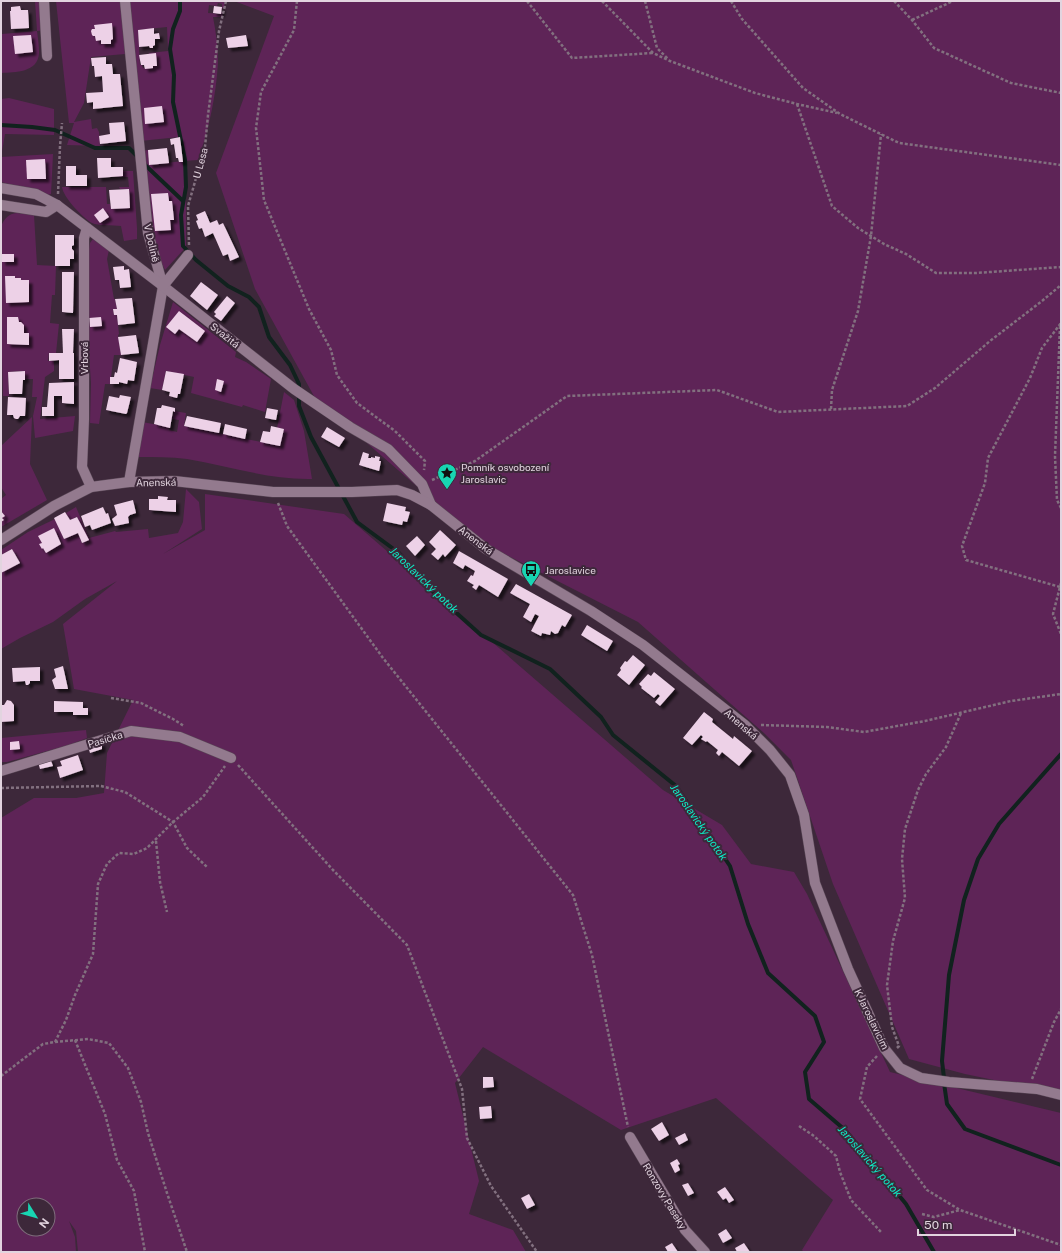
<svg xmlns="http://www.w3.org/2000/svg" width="1062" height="1253" font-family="'Public Sans',sans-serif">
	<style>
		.green { fill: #5e2457; fill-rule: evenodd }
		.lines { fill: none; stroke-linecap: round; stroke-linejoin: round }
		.stream { stroke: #11221e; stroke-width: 4 }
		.building { fill: #edd1e7; filter: url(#shadow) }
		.minor-casing { stroke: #594756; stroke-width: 11 }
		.path { stroke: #82707f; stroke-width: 2.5; stroke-dasharray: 3 2; stroke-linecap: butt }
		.minor { stroke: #937a8e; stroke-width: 10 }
		.labels { text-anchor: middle; stroke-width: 4; stroke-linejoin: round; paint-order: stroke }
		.street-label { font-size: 10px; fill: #e2d4df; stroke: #3d283a }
		.poi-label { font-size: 10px; fill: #e2d4df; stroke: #3d283a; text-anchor: start }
		.water-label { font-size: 11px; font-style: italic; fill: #0debc5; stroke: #3d283a }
	</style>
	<defs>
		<filter id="shadow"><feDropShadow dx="3.5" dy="3.5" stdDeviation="1" flood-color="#0009"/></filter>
	</defs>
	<rect width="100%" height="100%" fill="#3d283a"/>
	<g class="green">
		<path d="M35,1H42L45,30L37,31C38,38 39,46 39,53C38,73 15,72 1,73V27L2,34L37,31Z"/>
		<polygon points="56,1 121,1 125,54 91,57 84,103 74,122 91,119 92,129 97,128 99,132 100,146 67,145 74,123 69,123"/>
		<path d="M128,1H225L224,8H222V4L218,3L217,6L209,5L208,13L221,14V12H223V17H213C216,32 218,48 218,63C216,96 209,129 198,160L183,161L186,179V247L165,270L152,243L141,151L148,150L149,165L183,161L179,137L140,141ZM167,27L168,51L149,53L150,66L143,68L142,65H140L138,30Z"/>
		<polygon points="234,1 1061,1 1061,1094 965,1074 909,1059 833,884 791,760 765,734 723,697 638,622 481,542 315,398 255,289 216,173 274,16"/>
		<polygon points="9,98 54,109 54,135 5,134 1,157 53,154 51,194 48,195 21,187 1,182 1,99"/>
		<path d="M123,171H133L137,228V239L124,241L121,226C113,225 98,226 92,223C83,218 63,197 62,187H106L107,204H110L111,209L130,208L129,189H120L119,187H109H129L128,177H117Z"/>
		<path d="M17,213L34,215L37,265L56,266L55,295H52L50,323L59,324L56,353H49L48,361H54V371L45,377L40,419L75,416L73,431L35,438L33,416L37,397H32L33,379H22V371L8,372L9,396H3L1,318V226C5,218 8,214 17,213Z"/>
		<polygon points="93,239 109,250 107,259 114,299 115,299 117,309 113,309 114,315 117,315 119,334 118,335 121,355 114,355 110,384 105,384 99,424 90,423 91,383 89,354 89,249 90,243"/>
		<polygon points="173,302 236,352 235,357 246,362 271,379 265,412 243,405 242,407 191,393 194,377 166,371 162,390 150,388 160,345"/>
		<path d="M284,392L294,400L304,431L312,479C269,480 229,466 187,459C171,457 154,457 138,457L142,422L170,427L169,430L177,432L179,420L172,419L174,411L186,413L184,426L280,446L284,429L277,428Z"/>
		<polygon points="32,417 30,464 47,500 1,527 1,522 4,520 2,518 5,516 1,511 1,499 6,495 1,487 1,446"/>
		<path d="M186,489L199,502L202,529L163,554L205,530V494L344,514L663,790L722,825L751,864L794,872L807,894L890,1072L1061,1113V1252H804L802,1250L833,1200L716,1098L621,1130L483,1047L455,1083L479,1181L469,1214L513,1230L526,1252H78L76,1231L69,1221L75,1237L76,1252H1V818L34,798H76L104,793L107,753L133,700L74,689L63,624L117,581L85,599L53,622L20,638L1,649V573L20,563L12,549L1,555V550L28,532L55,519L64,539L78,533L82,543L88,540L77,517L70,520L66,513L76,507L89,538L115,531L116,532L148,529L149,538L178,533L183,522ZM24,1205H48V1229H24Z"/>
		<polygon points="86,730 87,738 69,745 7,762 1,762 1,738"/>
	</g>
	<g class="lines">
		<g class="stream">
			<polyline points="180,1 180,11 173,29 170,49 174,75 173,102 185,160 186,187 181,215 183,246 196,260 228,286 249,297 259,307 269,337 290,365 299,384 299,406 311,437 357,522 399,553 432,591 481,635 550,669 601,717 613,735 676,786 730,866 748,924 768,973 815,1016 824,1042 805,1072 809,1099 845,1130 906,1204 934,1252"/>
			<polyline points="1,125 32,127 55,130 95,148 129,148 139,158"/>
			<polyline points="143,163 183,201"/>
			<polyline points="944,1078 942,1061 949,975 964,900 978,859 999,824 1061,754"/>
			<polyline points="944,1083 947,1104 965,1129 1061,1165"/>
		</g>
	</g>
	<g class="building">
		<polygon points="20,6 21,10 28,10 29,28 11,29 10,11 11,11 11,7"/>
		<polygon points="214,6 222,7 221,14 213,13"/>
		<polygon points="112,23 113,39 111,40 111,44 101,44 101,40 96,41 95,36 93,36 92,35 91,31 92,29 95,29 94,25"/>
		<polygon points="154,28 154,34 159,33 160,39 155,39 155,45 153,46 153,48 150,48 149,46 139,47 138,30"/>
		<polygon points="31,35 33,52 15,54 13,36"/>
		<polygon points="246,35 248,46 228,48 226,38"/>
		<polygon points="156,53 157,66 153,66 153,68 145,69 144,65 141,65 139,55"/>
		<polygon points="106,57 106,64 112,64 113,74 120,74 123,106 93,109 93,102 87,103 86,93 103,92 102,76 95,77 94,66 92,66 91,58"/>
		<polygon points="162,106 164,122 145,124 144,108"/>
		<polygon points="124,122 126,141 100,144 99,136 110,134 109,123"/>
		<polygon points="180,137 183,162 179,162 178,158 176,158 174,144 171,145 170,139"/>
		<polygon points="167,148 169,163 149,165 148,150"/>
		<polygon points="97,158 111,158 111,167 123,167 123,176 98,178"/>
		<polygon points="45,159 46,179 27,179 26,160"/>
		<polygon points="66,166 76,166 76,175 87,175 87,186 66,186"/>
		<polygon points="129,189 130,208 111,209 109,190"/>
		<polygon points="168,193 169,201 172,201 174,220 170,220 171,230 155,231 151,194"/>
		<polygon points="103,208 109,217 100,223 94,215"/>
		<polygon points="205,211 210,223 217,220 219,225 223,223 239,257 230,261 228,254 223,256 213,233 205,237 202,228 199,229 196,221 198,220 196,215"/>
		<polygon points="55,235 74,235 74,245 72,246 72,249 74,251 74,259 70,259 70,266 55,266"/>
		<rect x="2" y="254" width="12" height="8"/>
		<polygon points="124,266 124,270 129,269 131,287 120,288 119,280 115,280 113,267"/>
		<polygon points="62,272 74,272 73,313 62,312"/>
		<polygon points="5,276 15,276 15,278 21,278 21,280 29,280 29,302 6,303"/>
		<polygon points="201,282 218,295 207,310 190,296"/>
		<polygon points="227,296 235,303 221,321 214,316 216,314 214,312"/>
		<polygon points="132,298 135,323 118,325 117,315 114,315 113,309 117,309 115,299"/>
		<polygon points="179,311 205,331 197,342 179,329 175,334 166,327"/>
		<polygon points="7,317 18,317 19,322 21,322 24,325 24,333 29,333 29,345 7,344"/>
		<polygon points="101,317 102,326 90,327 89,318"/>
		<polygon points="62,329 74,329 73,353 63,353"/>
		<polygon points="136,335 139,353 121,355 118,337"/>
		<polygon points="49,353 74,353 74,379 59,379 59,360 49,361"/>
		<polygon points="120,358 137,362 134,381 128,380 127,384 119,382 119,384 110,384 110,377 114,377 115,372 117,373"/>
		<polygon points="25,371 25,380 23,380 22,394 9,394 8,372"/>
		<polygon points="166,371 184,374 180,394 178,394 177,398 169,396 170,392 162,390"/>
		<polygon points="217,379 224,381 221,392 215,390"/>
		<polygon points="74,382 74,404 62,403 62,396 54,396 54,416 42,416 42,407 47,407 49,383"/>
		<polygon points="120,395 131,397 127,413 126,414 106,410 109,396 119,398"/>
		<polygon points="8,397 26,398 25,416 20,416 18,419 16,419 14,418 13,415 7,415"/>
		<polygon points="162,405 175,408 175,412 173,411 170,428 154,424 157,408 161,408"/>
		<polygon points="267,408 278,410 276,420 265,418"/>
		<polygon points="187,416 221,423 219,433 184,426"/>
		<polygon points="225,424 247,429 245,439 223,434"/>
		<polygon points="271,426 284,429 280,446 260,442 263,431 270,432"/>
		<polygon points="327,427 345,438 339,447 321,437"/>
		<polygon points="363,452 369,454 368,458 371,458 371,457 375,458 375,456 380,457 379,461 381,461 379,471 359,465"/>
		<polygon points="158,496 168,497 167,500 176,500 176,512 149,510 149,499 158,499"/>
		<polygon points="133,500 136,513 130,515 128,517 129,523 115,526 112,519 117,515 114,505"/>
		<polygon points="387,503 406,507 405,511 410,512 407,522 403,521 402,525 383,521"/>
		<polygon points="103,507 106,514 108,513 111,523 92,530 90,525 85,527 81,516"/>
		<polygon points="1,511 5,516 2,518 4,520 1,522"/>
		<polygon points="65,512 70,520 77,517 89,540 82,543 78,533 64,539 54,518"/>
		<polygon points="54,528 61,544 46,553 43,548 42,549 39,544 42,543 38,536"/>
		<polygon points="440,530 456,545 445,557 443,554 438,560 431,554 436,549 429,542"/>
		<polygon points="417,536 425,545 415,556 406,546"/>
		<polygon points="12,549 20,563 1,573 1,555"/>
		<polygon points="459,551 508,579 498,597 479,585 476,590 472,587 474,585 467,581 471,575 473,576 475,571 465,565 463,569 453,563"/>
		<polygon points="516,584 572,615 565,627 562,625 558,633 555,634 551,631 550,635 542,633 541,636 531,631 539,616 535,614 531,622 523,617 530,604 510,593"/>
		<polygon points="587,625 613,641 607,651 581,635"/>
		<polygon points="633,655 645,665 629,685 617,675 621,670 620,668 625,661 627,662"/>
		<polygon points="63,666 68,689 55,689 52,680 56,677 54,669"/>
		<polygon points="40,667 40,681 30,681 30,683 28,685 26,685 25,681 13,682 12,668"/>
		<polygon points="654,672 675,689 660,706 655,702 660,696 658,694 654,698 641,688 642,687 639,684 648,674 651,676"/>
		<polygon points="7,700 11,701 14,705 14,721 1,722 1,705 4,705"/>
		<polygon points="54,701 83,702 83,708 88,708 88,715 73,715 73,712 54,712"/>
		<polygon points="704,712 713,719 712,722 733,739 734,736 752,751 739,766 722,752 719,756 716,753 718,750 707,741 706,742 701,739 703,737 701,735 692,745 683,738"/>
		<polygon points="19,741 20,749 10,750 10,742"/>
		<polygon points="102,742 102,749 90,753 88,746"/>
		<polygon points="78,755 83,770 60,778 57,767 62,766 60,761"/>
		<polygon points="50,758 53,766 40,769 38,762"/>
		<polygon points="483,1077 493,1077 494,1087 483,1088"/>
		<polygon points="491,1106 492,1118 480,1119 479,1107"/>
		<polygon points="662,1122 669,1135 659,1141 651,1129"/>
		<polygon points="685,1133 688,1140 679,1145 675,1138"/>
		<polygon points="677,1159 680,1164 678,1165 680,1170 675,1173 670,1163"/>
		<polygon points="688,1183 694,1193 688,1196 682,1185"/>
		<polygon points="725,1187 734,1200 729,1203 726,1198 723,1200 717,1192"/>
		<polygon points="529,1194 535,1205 527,1209 521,1198"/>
		<polygon points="726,1229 732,1238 723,1243 718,1234"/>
		<polygon points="672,1243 678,1252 668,1252 665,1247"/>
		<polygon points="744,1243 750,1252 737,1252 735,1248"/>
	</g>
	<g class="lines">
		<g class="minor-casing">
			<g id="minor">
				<polyline points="44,1 47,56"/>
				<polyline points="125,1 148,233 163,286 129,482"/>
				<polyline points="1,188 36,194 57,205 163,286 294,389 350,427 388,449 422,484 431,505"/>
				<polyline points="1,205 46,212 57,205"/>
				<polyline points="87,228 84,238 84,419 82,467 91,487"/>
				<polyline points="163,286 188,255"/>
				<polyline points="1,540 54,506 91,487 129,482 174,481 273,492 352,492 397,490 412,495 431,505 486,549 591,611 643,645 745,725 770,750 790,775 804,815 815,883 848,969 884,1048 900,1068 921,1078 949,1082 1037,1089 1061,1095"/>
				<polyline points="1,771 131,731 180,737 231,758"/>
				<polyline points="630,1137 685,1230 705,1252"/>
			</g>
		</g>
		<g class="path">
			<polyline points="297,1 294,30 261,92 256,128 264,200 309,309 331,350 337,375 357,403 395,431 425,461 424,470"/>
			<polyline points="527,1 572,58 653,53"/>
			<polyline points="602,1 653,53 670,61 755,93 797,104 837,113"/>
			<polyline points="645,1 657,48 668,59"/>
			<polyline points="731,1 742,19 803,88 840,114 899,143 1061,165"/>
			<polyline points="894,1 912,20 934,48 1011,83 1061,93"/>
			<polyline points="912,20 953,1"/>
			<polyline points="797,104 832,206 858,228 884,244 906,254 936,273 976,273 1061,267"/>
			<polyline points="58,194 60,146 62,123"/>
			<polyline points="189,245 188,206 205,147 208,115 219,31 226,1"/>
			<polyline points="1060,326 1055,456 1057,500 1061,508"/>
			<polyline points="831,409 832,390 858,311 871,236 881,134"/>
			<polyline points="432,480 475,461 567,396 717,390 778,412 907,406 935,388 990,341 1042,301 1061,285"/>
			<polyline points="278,503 287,526 383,658 573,895 592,955 628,1127"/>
			<polyline points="1061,583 1053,614 1061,634"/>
			<polyline points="1060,587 966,560 962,546 985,483 988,458 1030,378 1042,348 1061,323"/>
			<polyline points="111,698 141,703 173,719 184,726"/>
			<polyline points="761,725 827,727 864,732 925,721 1011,701 1061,694"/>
			<polyline points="238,765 333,870 407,945 462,1089 467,1138 491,1186 537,1252"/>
			<polyline points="1,788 101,786 125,792 173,822 187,848 207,867"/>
			<polyline points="156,841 160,882 167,912"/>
			<polyline points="75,1040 105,1114 117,1160 134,1191 145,1252"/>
			<polyline points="55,1042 66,1020 75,995 93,954 98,884 107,864 119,853 134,854 147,848 173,822 203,797 225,766"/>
			<polyline points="897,1048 899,1046 892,1027 887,985 893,941 905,898 902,859 905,829 918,790 926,774 946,747 961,713"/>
			<polyline points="877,1056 867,1067 860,1099 927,1190 960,1210 1061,1245"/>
			<polyline points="1,1076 43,1044 55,1042 88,1039 109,1043 128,1068 141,1102 148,1133 167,1193 187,1252"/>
			<polyline points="1032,1079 1054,1022 1061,1009"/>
			<polyline points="799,1126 814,1136 836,1156 840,1172 851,1200 881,1232"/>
			<polyline points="922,1214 934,1217 960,1210"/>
		</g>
		<use href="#minor" class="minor"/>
	</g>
	<defs>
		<g id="sight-pin" transform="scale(1)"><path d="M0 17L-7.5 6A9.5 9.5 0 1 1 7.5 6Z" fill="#18d5b2" stroke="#3d283a"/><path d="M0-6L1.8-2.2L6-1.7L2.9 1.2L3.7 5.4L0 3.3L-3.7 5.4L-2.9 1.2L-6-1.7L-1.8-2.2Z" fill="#111"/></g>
		<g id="bus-pin" transform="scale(1)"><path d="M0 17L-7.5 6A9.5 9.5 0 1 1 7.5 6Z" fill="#18d5b2" stroke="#3d283a"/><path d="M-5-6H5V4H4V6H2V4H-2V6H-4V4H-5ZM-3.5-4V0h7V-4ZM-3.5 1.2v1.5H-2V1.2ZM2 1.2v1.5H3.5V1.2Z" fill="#111"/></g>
	</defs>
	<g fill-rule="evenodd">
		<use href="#sight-pin" x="447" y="473"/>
		<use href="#bus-pin" x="531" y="570"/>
	</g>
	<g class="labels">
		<g class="street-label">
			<text transform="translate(200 163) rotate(-75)" y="4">U Lesa</text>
			<text transform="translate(152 243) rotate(77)" y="4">V Dolině</text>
			<text transform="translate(225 335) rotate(38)" y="4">Svažitá</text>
			<text transform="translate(84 358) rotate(-90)" y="4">Vrbová</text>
			<text transform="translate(156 482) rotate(-1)" y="4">Anenská</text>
			<text transform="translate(476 540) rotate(37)" y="4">Anenská</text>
			<text transform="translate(741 724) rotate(41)" y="4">Anenská</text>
			<text transform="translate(105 739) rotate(-17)" y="4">Pasíčka</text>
			<text transform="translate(872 1019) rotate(64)" y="4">K Jaroslavicím</text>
			<text transform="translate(665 1196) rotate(59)" y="4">Ronzovy Paseky</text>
		</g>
		<g class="poi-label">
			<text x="461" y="471">Pomník osvobození<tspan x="461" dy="12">Jaroslavic</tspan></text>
			<text x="545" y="574">Jaroslavice</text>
		</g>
		<g class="water-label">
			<text transform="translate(424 580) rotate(44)" y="4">Jaroslavický potok</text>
			<text transform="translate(699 822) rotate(55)" y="4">Jaroslavický potok</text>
			<text transform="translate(870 1161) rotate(49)" y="4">Jaroslavický potok</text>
		</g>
	</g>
	<rect width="1062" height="1253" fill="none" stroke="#e2d4df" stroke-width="4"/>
	<g transform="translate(36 1217) rotate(127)"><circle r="19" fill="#3d283a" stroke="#7f6d7c"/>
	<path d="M0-3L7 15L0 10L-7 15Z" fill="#18d5b2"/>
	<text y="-6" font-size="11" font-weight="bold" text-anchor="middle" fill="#e2d4df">N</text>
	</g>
	<path d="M918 1229v6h97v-6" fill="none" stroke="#e2d4df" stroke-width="2"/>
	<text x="924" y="1229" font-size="12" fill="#e2d4df" stroke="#3d283a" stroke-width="3" paint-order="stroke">50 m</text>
</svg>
